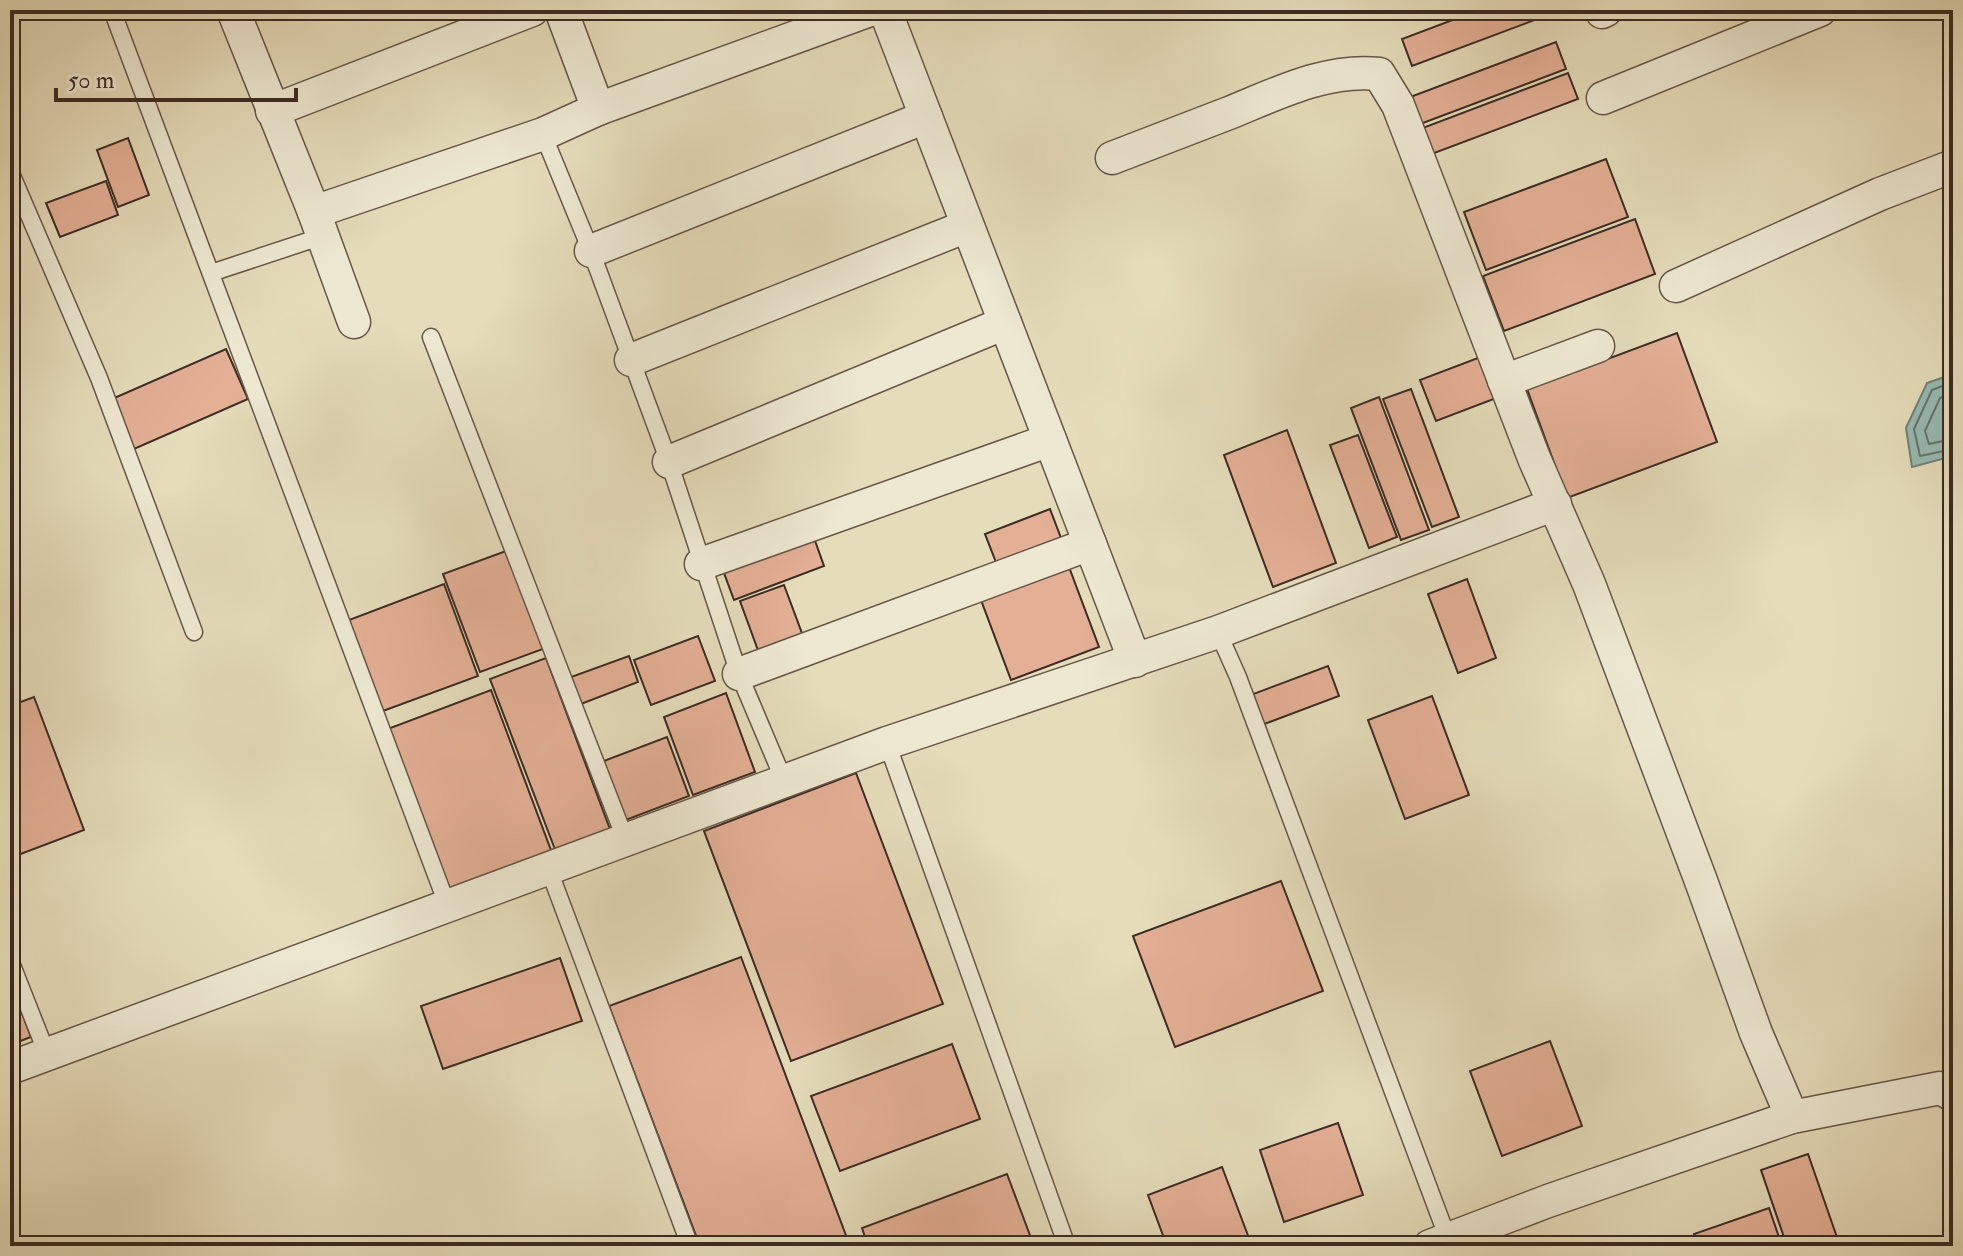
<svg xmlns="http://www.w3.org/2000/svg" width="1963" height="1256" font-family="'IM FELL Double Pica',serif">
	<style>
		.water { fill: #96bbb3; stroke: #728179; stroke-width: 2 }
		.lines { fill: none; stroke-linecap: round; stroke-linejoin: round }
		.shore { stroke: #68736b; stroke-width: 2 }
		.building { fill: #e3af95; stroke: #3b2b23; stroke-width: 2 }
		.lane-casing { stroke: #665749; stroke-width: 19 }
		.street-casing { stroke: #665749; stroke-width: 35 }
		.lane { stroke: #eee8d2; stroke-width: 16 }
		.street { stroke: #eee8d2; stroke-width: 32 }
	</style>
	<rect width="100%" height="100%" fill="#e5dcba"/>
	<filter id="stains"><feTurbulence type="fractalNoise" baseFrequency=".0025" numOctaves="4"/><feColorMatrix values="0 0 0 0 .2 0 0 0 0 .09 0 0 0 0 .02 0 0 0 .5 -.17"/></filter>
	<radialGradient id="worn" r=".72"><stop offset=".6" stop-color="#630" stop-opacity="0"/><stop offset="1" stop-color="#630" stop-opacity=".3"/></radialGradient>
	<polygon class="water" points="1953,374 1953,456 1912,467 1906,428 1927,383"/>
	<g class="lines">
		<g class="shore">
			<polyline points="1953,382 1932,390 1914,429 1920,456 1953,449"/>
			<polyline points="1953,393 1940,398 1925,431 1929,444 1953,439"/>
		</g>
	</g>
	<g class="building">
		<polygon points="1479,10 1546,10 1548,15 1412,66 1402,39"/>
		<polygon points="1556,42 1566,69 1415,126 1405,99"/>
		<polygon points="1568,73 1578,99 1429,155 1420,129"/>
		<polygon points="128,138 149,195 118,207 97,150"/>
		<polygon points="1606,159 1628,217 1486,270 1464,212"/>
		<polygon points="106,181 118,215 60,237 46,203"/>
		<polygon points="1635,219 1655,274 1504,331 1483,276"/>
		<polygon points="1677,333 1717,442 1567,498 1527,389"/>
		<polygon points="226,349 248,399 134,449 112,399"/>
		<polygon points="1483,356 1499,397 1436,421 1420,380"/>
		<polygon points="1411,389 1459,517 1432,527 1383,399"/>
		<polygon points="1379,397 1429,530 1401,540 1351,408"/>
		<polygon points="1287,430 1336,563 1273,587 1224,455"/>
		<polygon points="1358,435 1397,537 1369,548 1330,445"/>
		<polygon points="1050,509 1064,546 999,570 985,534"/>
		<polygon points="814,538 824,566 734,600 724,573"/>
		<polygon points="506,551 543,649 480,672 443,574"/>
		<polygon points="1066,559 1099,647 1011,680 978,592"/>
		<polygon points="1467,579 1496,658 1458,673 1428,594"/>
		<polygon points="444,584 478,676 383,711 349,620"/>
		<polygon points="784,585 803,636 759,653 740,601"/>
		<polygon points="698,636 715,681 651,705 634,660"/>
		<polygon points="629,656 638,682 581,704 571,677"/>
		<polygon points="546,658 611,832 556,852 490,679"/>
		<polygon points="1328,666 1339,696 1259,726 1248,696"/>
		<polygon points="491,690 552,853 446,893 385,730"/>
		<polygon points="726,693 755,772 693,795 664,717"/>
		<polygon points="1432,696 1469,795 1405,819 1368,720"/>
		<polygon points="34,697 84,830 10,858 10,706"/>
		<polygon points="667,737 689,796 623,821 601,762"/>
		<polygon points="856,773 943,1004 791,1061 704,831"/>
		<polygon points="1281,881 1323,991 1175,1047 1133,936"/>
		<polygon points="741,957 850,1246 700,1246 609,1006"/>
		<polygon points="560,958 582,1021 443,1069 421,1006"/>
		<polygon points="10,981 31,1037 10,1045"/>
		<polygon points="1550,1041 1582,1126 1502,1156 1470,1071"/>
		<polygon points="952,1044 980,1119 840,1171 811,1096"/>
		<polygon points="1338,1123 1363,1195 1284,1222 1260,1150"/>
		<polygon points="1808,1154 1840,1246 1787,1246 1761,1170"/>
		<polygon points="1222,1167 1252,1246 1167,1246 1148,1195"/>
		<polygon points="1007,1174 1034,1246 868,1246 862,1228"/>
		<polygon points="1769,1208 1782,1246 1699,1246 1694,1234"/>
	</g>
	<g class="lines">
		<g class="lane-casing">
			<g id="lane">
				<polyline points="112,10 448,907"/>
				<polyline points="543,134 591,251 669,462 739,674 785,783"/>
				<polyline points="10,171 99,378 194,632"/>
				<polyline points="211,273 323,236"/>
				<polyline points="431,337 626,841"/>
				<polyline points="1218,632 1238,677 1448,1239"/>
				<polyline points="887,743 1067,1246"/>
				<polyline points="549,870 690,1246"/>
				<polyline points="10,960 47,1054"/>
			</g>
		</g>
		<g class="street-casing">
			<g id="street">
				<polyline points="233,10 314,212 354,322"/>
				<polyline points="561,10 598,109"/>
				<polyline points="885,10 1135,661"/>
				<polyline points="1602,12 1606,10"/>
				<polyline points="1603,98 1820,10"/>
				<polyline points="272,111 532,10"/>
				<path d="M1112,158C1151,143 1190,128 1229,113C1276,94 1327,68 1379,74L1398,105L1534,458L1589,584L1701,881L1756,1033L1792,1117"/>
				<polyline points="314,212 543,134 598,109 870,10"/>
				<polyline points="591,251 926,117"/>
				<polyline points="1676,286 1880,194 1953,166"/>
				<polyline points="631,360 967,226"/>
				<polyline points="1504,381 1598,346"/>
				<polyline points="669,462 1005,323"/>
				<polyline points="701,564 1050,440"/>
				<polyline points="739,674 1090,544"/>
				<polyline points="10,1068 887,743 1218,632 1555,504"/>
				<polyline points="1430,1246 1548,1201 1792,1117 1940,1088 1953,1095"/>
			</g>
		</g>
		<use href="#lane" class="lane"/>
		<use href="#street" class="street"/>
	</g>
	<rect width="1963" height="1256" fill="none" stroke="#e5dcba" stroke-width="40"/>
	<rect x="12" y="12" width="1939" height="1232" fill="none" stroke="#3b2b23" stroke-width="4"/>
	<rect x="20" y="20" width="1923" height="1216" fill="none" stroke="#3b2b23" stroke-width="2"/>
	<path d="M56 88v12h240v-12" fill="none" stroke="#3b2b23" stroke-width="4"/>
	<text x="68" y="88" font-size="24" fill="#3b2b23" stroke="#eee8d2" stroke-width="6" paint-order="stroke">50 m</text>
	<rect width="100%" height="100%" filter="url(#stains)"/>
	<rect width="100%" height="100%" fill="url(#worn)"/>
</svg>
